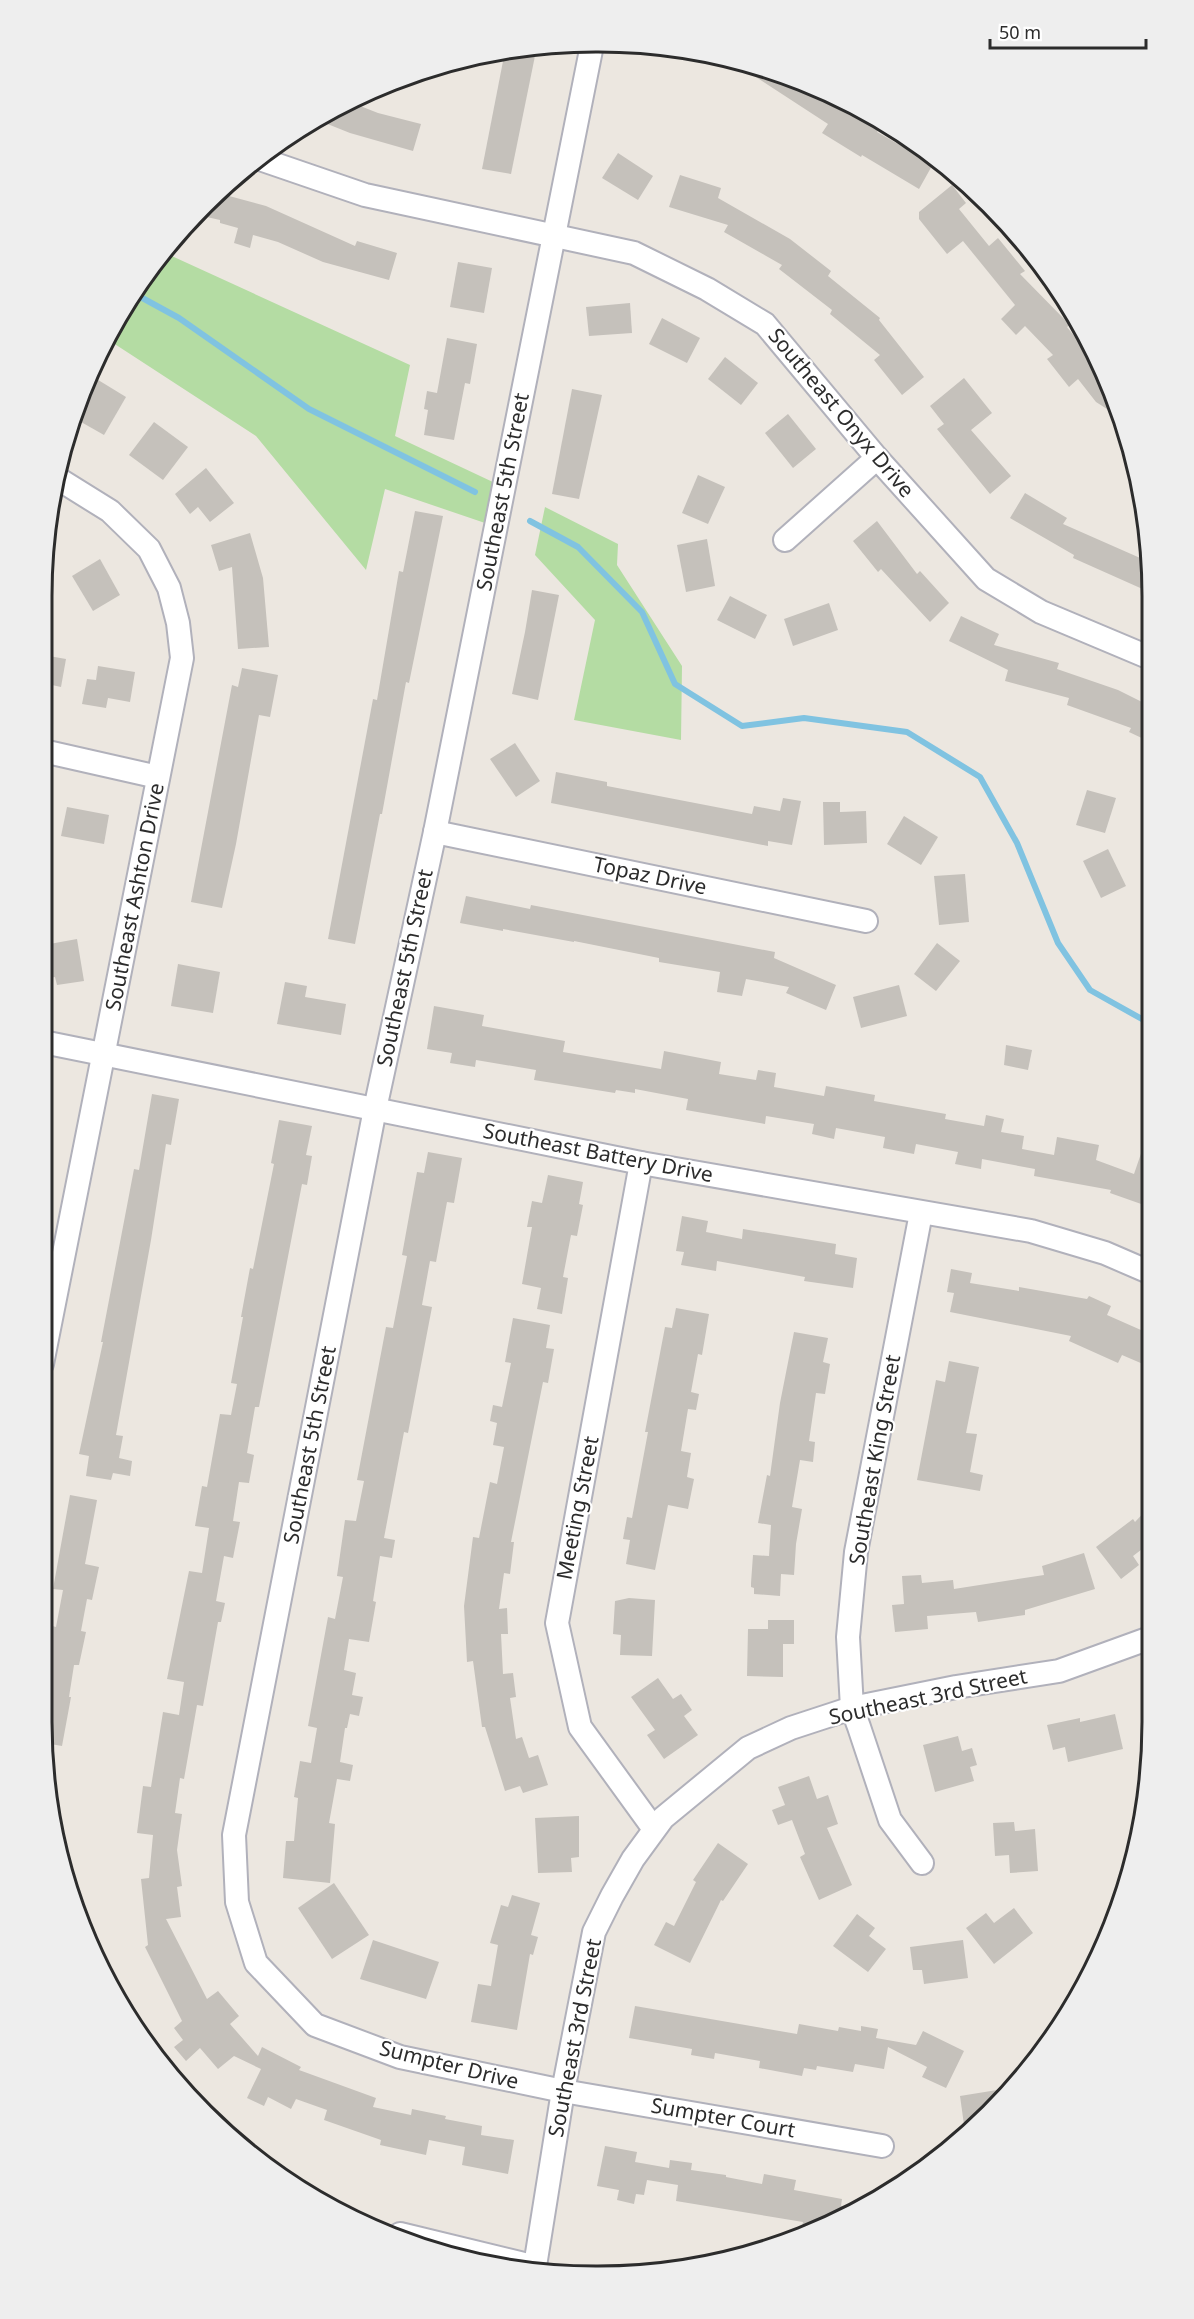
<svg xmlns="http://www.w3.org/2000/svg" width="1194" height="2319" font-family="'Noto Sans',sans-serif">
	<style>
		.green { fill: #b4dca3 }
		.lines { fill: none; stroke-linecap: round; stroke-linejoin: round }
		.stream { stroke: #80c3e1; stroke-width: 6 }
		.building { fill: #c5c1bb }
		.minor-casing { stroke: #b1b1bb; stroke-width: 26 }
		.minor { stroke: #fff; stroke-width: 22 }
		.labels { text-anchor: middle; stroke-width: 4.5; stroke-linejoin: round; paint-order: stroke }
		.street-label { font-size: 21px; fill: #2c2c2c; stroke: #fff }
		.rim { fill: none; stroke: #2c2c2c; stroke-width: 3 }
	</style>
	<rect width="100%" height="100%" fill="#ece7e0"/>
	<g class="green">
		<polygon points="163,252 410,365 395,436 495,483 485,523 385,489 366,570 256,436 107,339"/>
		<polygon points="545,507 618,544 617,565 682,666 681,740 574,720 595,620 535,555"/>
	</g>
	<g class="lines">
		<g class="stream">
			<polyline points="135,294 179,318 309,409 475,492"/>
			<polyline points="530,521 578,547 642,612 675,684 742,726 804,718 907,732 980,777 1017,843 1058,943 1090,990 1149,1023"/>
		</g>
	</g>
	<g class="building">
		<polygon points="534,46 537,46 511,174 482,169 505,51"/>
		<polygon points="748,64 820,91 879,129 877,132 933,164 919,189 862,155 861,157 822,133 828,124 745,70"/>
		<polygon points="350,102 378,113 421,124 413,151 350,133 315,119"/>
		<polygon points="618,153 653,176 638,200 602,178"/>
		<polygon points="680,175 721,188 718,198 790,239 831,271 828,276 880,318 879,320 924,377 902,395 874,360 880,355 830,314 832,310 779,269 782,265 724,232 728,225 669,207"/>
		<polygon points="952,185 966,203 959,209 989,246 998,238 1025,271 1020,274 1070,325 1067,327 1091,357 1093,356 1110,384 1118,416 1096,402 1078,379 1069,387 1047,359 1053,355 1025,326 1016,335 1001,319 1015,305 963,241 947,254 919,219 919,212"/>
		<polygon points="218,193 266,206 355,246 357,241 397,253 389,280 323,262 278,242 253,235 250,248 234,243 238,228 220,223 220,220 198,215"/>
		<polygon points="458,262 492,268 484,313 450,307"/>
		<polygon points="630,303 632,333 589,336 586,307"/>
		<polygon points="662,318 700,338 687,363 649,344"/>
		<polygon points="447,338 477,344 470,384 465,383 454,440 424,435 428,410 424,409 427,391 437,393"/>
		<polygon points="725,357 758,383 741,405 708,379"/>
		<polygon points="90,375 126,397 104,435 74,418"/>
		<polygon points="964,378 992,413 971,430 1011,476 990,494 937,429 944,424 930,406"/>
		<polygon points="572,389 602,395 579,499 552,494"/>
		<polygon points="788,414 816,449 793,468 765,433"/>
		<polygon points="154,422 188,447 163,480 129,455"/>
		<polygon points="206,468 234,503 210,522 198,507 190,514 175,494"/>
		<polygon points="698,475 725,487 708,524 682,513"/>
		<polygon points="1025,493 1067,518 1063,524 1147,561 1147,591 1073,558 1074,555 1010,518"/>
		<polygon points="415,511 443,516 409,683 406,682 382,814 380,814 355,944 328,939 373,699 377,700 399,571 403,572"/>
		<polygon points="877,521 917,574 920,571 949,603 930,622 881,569 878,572 853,541"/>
		<polygon points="250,533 263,578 269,647 238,649 232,567 219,571 211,545"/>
		<polygon points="707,539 715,586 686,592 677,545"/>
		<polygon points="100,559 120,595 93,611 72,576"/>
		<polygon points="532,590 559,595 538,700 512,694 525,632"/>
		<polygon points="730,596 767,615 755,639 717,620"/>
		<polygon points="829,603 838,630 793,646 784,619"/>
		<polygon points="961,616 999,634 994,645 1059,663 1057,669 1118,690 1142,702 1148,689 1148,741 1129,732 1131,728 1067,705 1069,698 1005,681 1008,670 949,641"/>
		<polygon points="43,655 66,659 61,687 43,683"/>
		<polygon points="98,666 135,672 130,702 108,698 106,708 82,704 87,679 96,680"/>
		<polygon points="242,668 278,675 270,717 259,715 236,844 222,908 191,902 232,685 238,687"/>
		<polygon points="515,743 540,781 516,797 490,759"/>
		<polygon points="556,772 607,782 607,786 752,814 754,806 780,811 783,798 801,801 792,845 768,841 768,846 551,803"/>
		<polygon points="1087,790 1116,798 1105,833 1076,825"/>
		<polygon points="823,802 840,802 840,812 866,811 867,843 824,845"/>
		<polygon points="67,807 109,815 104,844 61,836"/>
		<polygon points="904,816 938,837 921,865 887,844"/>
		<polygon points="1108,849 1126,886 1101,898 1083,861"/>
		<polygon points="965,874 969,922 939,925 934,876"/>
		<polygon points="466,896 530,909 531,905 775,952 774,958 836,985 826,1010 786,993 789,987 746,979 742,996 717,992 720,972 659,962 659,958 574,941 574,942 503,929 503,931 460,923"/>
		<polygon points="77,939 84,981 57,985 55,977 43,979 44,945"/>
		<polygon points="937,943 960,961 936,991 914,974"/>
		<polygon points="178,964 220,972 213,1013 171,1006"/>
		<polygon points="285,982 307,986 305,997 346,1004 341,1035 277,1024"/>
		<polygon points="899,985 907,1016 861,1028 853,997"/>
		<polygon points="434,1006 484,1015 482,1026 565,1041 563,1052 661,1069 664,1051 721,1062 719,1074 756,1080 758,1070 776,1073 774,1087 824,1096 826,1086 875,1095 874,1101 946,1114 945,1119 984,1126 986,1115 1004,1119 1001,1132 1024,1136 1022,1149 1054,1155 1057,1137 1099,1145 1096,1160 1134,1174 1146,1139 1149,1139 1149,1189 1144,1205 1110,1193 1111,1190 1034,1176 1035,1169 982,1159 981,1169 955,1164 958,1152 916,1144 914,1154 883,1148 885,1137 836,1128 834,1139 812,1134 814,1124 766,1116 765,1124 686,1110 688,1099 635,1089 635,1093 616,1090 615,1093 534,1080 536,1070 476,1060 475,1067 450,1063 452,1053 427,1049"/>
		<polygon points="1006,1045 1032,1050 1028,1070 1004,1065"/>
		<polygon points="152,1094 179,1099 171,1145 166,1144 151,1240 116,1435 123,1436 119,1458 132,1461 130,1476 113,1473 111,1480 86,1476 89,1456 79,1454 103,1342 101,1342 134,1169 139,1170"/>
		<polygon points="279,1120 312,1126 306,1155 312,1156 307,1185 302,1184 259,1407 255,1407 247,1453 254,1455 249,1483 239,1482 233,1521 240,1522 233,1558 224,1556 216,1601 225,1603 221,1622 218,1622 203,1706 197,1705 184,1779 180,1778 175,1813 182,1814 177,1850 182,1886 177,1887 181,1917 166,1919 207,1999 218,1991 239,2016 230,2024 258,2056 262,2047 301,2067 299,2070 376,2098 373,2107 411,2115 412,2109 446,2116 445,2119 482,2126 481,2135 514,2140 508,2174 462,2165 465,2147 429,2140 426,2155 380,2145 381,2140 324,2120 327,2110 296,2099 291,2109 268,2097 264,2106 247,2098 261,2069 234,2056 218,2069 200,2048 186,2061 174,2047 183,2040 174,2028 182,2021 145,1947 148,1945 141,1879 149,1878 153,1835 137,1833 143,1786 151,1787 163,1712 179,1715 184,1682 167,1679 189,1571 202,1573 209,1528 195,1526 202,1486 207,1487 220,1414 231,1415 237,1384 231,1383 243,1317 241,1317 250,1268 253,1269 274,1164 271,1163"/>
		<polygon points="428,1152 462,1158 454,1203 447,1202 436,1262 430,1261 422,1305 432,1307 408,1433 404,1432 384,1538 395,1540 392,1558 380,1556 373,1601 376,1602 369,1642 349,1639 344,1670 356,1673 352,1695 363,1697 359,1716 350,1714 347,1728 345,1728 340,1762 353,1765 350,1781 337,1779 329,1823 335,1824 330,1883 283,1878 286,1841 294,1841 298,1798 294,1797 300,1761 311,1763 317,1728 308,1726 328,1617 335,1619 343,1577 337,1576 345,1520 356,1521 364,1481 357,1480 386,1327 393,1328 407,1256 402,1255 417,1172 424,1173"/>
		<polygon points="548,1175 583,1182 579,1204 583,1205 577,1236 571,1235 563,1277 568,1278 562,1314 537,1309 541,1288 522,1284 532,1227 527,1227 532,1201 542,1203"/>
		<polygon points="682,1216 708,1221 706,1232 742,1239 743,1229 836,1244 835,1254 857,1258 853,1288 804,1281 805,1277 717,1261 716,1271 681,1265 684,1252 676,1251"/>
		<polygon points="951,1269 972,1273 970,1283 1019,1291 1019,1287 1087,1299 1089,1296 1111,1306 1107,1315 1150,1334 1150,1367 1122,1355 1118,1363 1069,1341 1071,1336 950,1312 954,1293 947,1292"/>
		<polygon points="676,1308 709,1314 702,1355 698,1354 691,1392 699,1394 696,1410 688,1409 681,1451 691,1453 687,1477 694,1479 688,1509 668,1505 655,1570 626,1564 630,1540 623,1539 627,1517 632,1518 648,1432 645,1432 665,1327 672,1328"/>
		<polygon points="513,1318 550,1325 546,1348 554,1349 548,1383 543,1382 511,1542 514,1542 510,1574 504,1573 499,1609 507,1608 508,1634 501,1634 503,1674 513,1673 516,1697 510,1698 516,1739 522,1737 529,1758 538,1755 548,1785 523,1793 520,1786 505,1791 485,1727 482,1727 473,1661 467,1662 464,1606 473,1537 479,1538 490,1482 497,1484 504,1447 493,1445 497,1423 490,1421 493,1405 502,1407 511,1363 505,1362"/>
		<polygon points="794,1332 828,1338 823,1362 830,1364 825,1394 816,1393 809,1441 815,1442 813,1462 800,1460 792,1507 802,1509 796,1544 794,1575 781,1574 780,1596 754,1594 754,1588 751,1587 751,1583 753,1555 769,1556 771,1525 758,1523 767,1475 770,1476 780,1403"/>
		<polygon points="949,1361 979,1367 966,1433 977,1434 970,1472 983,1475 980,1491 917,1480 936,1380 945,1382"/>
		<polygon points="70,1495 97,1500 85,1564 99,1567 92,1600 87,1599 81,1631 86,1632 79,1665 74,1665 69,1697 71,1697 62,1746 45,1743 42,1722 42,1680 48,1651 42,1650 42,1638 45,1624 56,1627 63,1590 53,1589"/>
		<polygon points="1150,1506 1150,1543 1133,1556 1139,1565 1121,1579 1096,1547 1133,1519 1135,1522"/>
		<polygon points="1084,1553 1095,1589 1025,1610 1025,1615 978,1622 976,1612 927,1616 928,1629 895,1632 892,1605 904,1604 902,1576 921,1575 922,1583 953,1580 954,1589 1044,1575 1042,1566"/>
		<polygon points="629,1598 655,1600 652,1656 620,1655 621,1635 613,1634 615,1601"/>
		<polygon points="768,1620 794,1620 794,1644 783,1644 783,1677 747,1676 748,1629 768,1629"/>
		<polygon points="658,1678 673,1699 681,1694 692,1710 684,1716 698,1735 664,1759 647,1735 655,1730 631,1697"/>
		<polygon points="1115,1714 1123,1749 1068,1762 1065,1747 1053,1750 1047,1725 1080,1718 1080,1722"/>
		<polygon points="958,1736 962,1751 972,1748 977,1765 970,1767 974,1781 935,1792 923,1745"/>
		<polygon points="809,1776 817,1799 828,1795 838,1824 827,1828 852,1885 819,1900 800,1857 805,1854 792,1820 778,1825 772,1810 785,1805 778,1787"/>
		<polygon points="579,1816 579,1857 571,1858 572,1872 538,1873 535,1818"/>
		<polygon points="1014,1822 1015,1831 1035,1829 1038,1871 1010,1873 1009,1855 995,1856 993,1823"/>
		<polygon points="718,1843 748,1864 723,1901 721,1900 690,1963 654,1945 666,1922 674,1926 696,1882 693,1880"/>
		<polygon points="334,1883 369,1935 332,1959 298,1908"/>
		<polygon points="512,1895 540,1903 531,1935 538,1937 533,1955 530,1954 517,2030 471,2022 478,1984 491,1986 498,1945 490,1943 501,1905 508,1907"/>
		<polygon points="1014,1908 1033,1933 994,1964 966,1928 986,1913 994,1923"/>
		<polygon points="857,1914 875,1928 869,1936 886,1949 868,1972 833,1946"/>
		<polygon points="373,1940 439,1962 426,1999 360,1979"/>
		<polygon points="963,1940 968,1978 924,1984 922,1970 913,1970 910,1947"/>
		<polygon points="635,2006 797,2034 799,2024 838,2031 839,2027 861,2031 861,2026 878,2029 876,2038 916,2045 923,2031 964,2051 946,2088 922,2077 927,2067 888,2047 884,2069 855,2064 853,2072 817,2066 816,2070 804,2068 802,2076 759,2068 760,2061 715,2053 714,2059 691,2055 692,2049 629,2038"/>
		<polygon points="997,2090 999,2101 989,2115 965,2132 960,2096"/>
		<polygon points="605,2146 637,2152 635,2162 669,2168 670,2160 692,2163 691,2170 726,2175 726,2177 762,2184 764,2174 796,2180 794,2190 842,2199 841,2206 857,2209 842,2220 800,2236 803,2222 676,2201 678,2185 647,2180 644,2195 636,2194 634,2204 617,2200 619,2190 597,2186"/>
	</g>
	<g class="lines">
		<g class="minor-casing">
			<g id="minor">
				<polyline points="592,45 435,832 375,1109 234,1835 237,1902 256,1963 315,2025 400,2057 563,2091 882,2146"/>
				<polyline points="260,159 365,195 634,253 707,289 765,324 877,458 986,579 1041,612 1148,657"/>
				<polyline points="785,540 877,458"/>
				<polyline points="43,751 158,777"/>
				<polyline points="435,832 866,921"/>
				<polyline points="43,1042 641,1163 1031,1231 1105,1253 1149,1272"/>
				<polyline points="641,1163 557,1623 580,1727 654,1829"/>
				<polyline points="921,1213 856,1552 848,1637 852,1708 859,1727 890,1820 922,1863"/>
				<polyline points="42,1364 182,658 178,623 169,588 149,549 110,511 57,478"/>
				<polyline points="400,2234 532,2266"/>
				<polyline points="535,2266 563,2091 594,1932 612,1896 633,1859 663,1818 748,1748 791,1728 852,1708 956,1687 1059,1671 1150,1638"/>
			</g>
		</g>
		<use href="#minor" class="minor"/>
	</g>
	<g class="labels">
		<g class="street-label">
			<text transform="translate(841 413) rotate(50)" y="7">Southeast Onyx Drive</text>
			<text transform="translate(503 492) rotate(-79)" y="7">Southeast 5th Street</text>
			<text transform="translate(650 876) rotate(12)" y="7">Topaz Drive</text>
			<text transform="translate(135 897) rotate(-79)" y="7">Southeast Ashton Drive</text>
			<text transform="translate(405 968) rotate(-78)" y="7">Southeast 5th Street</text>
			<text transform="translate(598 1153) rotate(11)" y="7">Southeast Battery Drive</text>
			<text transform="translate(310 1445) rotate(-79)" y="7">Southeast 5th Street</text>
			<text transform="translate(875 1460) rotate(-80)" y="7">Southeast King Street</text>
			<text transform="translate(578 1508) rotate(-79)" y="7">Meeting Street</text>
			<text transform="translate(928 1697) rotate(-12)" y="7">Southeast 3rd Street</text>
			<text transform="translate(575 2038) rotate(-79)" y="7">Southeast 3rd Street</text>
			<text transform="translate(449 2065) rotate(14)" y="7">Sumpter Drive</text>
			<text transform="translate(723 2118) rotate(10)" y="7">Sumpter Court</text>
		</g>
	</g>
	<path d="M0 0H1194V2319H0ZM596 52H598A544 544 0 0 1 1142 596V1722A544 544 0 0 1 598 2266H596A544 544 0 0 1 52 1722V596A544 544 0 0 1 596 52Z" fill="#eee" fill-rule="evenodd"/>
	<path class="rim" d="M596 52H598A544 544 0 0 1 1142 596V1722A544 544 0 0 1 598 2266H596A544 544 0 0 1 52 1722V596A544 544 0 0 1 596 52Z"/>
	<path d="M990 39v9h156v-9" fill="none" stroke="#2c2c2c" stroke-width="3"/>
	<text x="999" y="39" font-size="18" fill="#2c2c2c" stroke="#ffffff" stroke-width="4.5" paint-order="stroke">50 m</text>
</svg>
